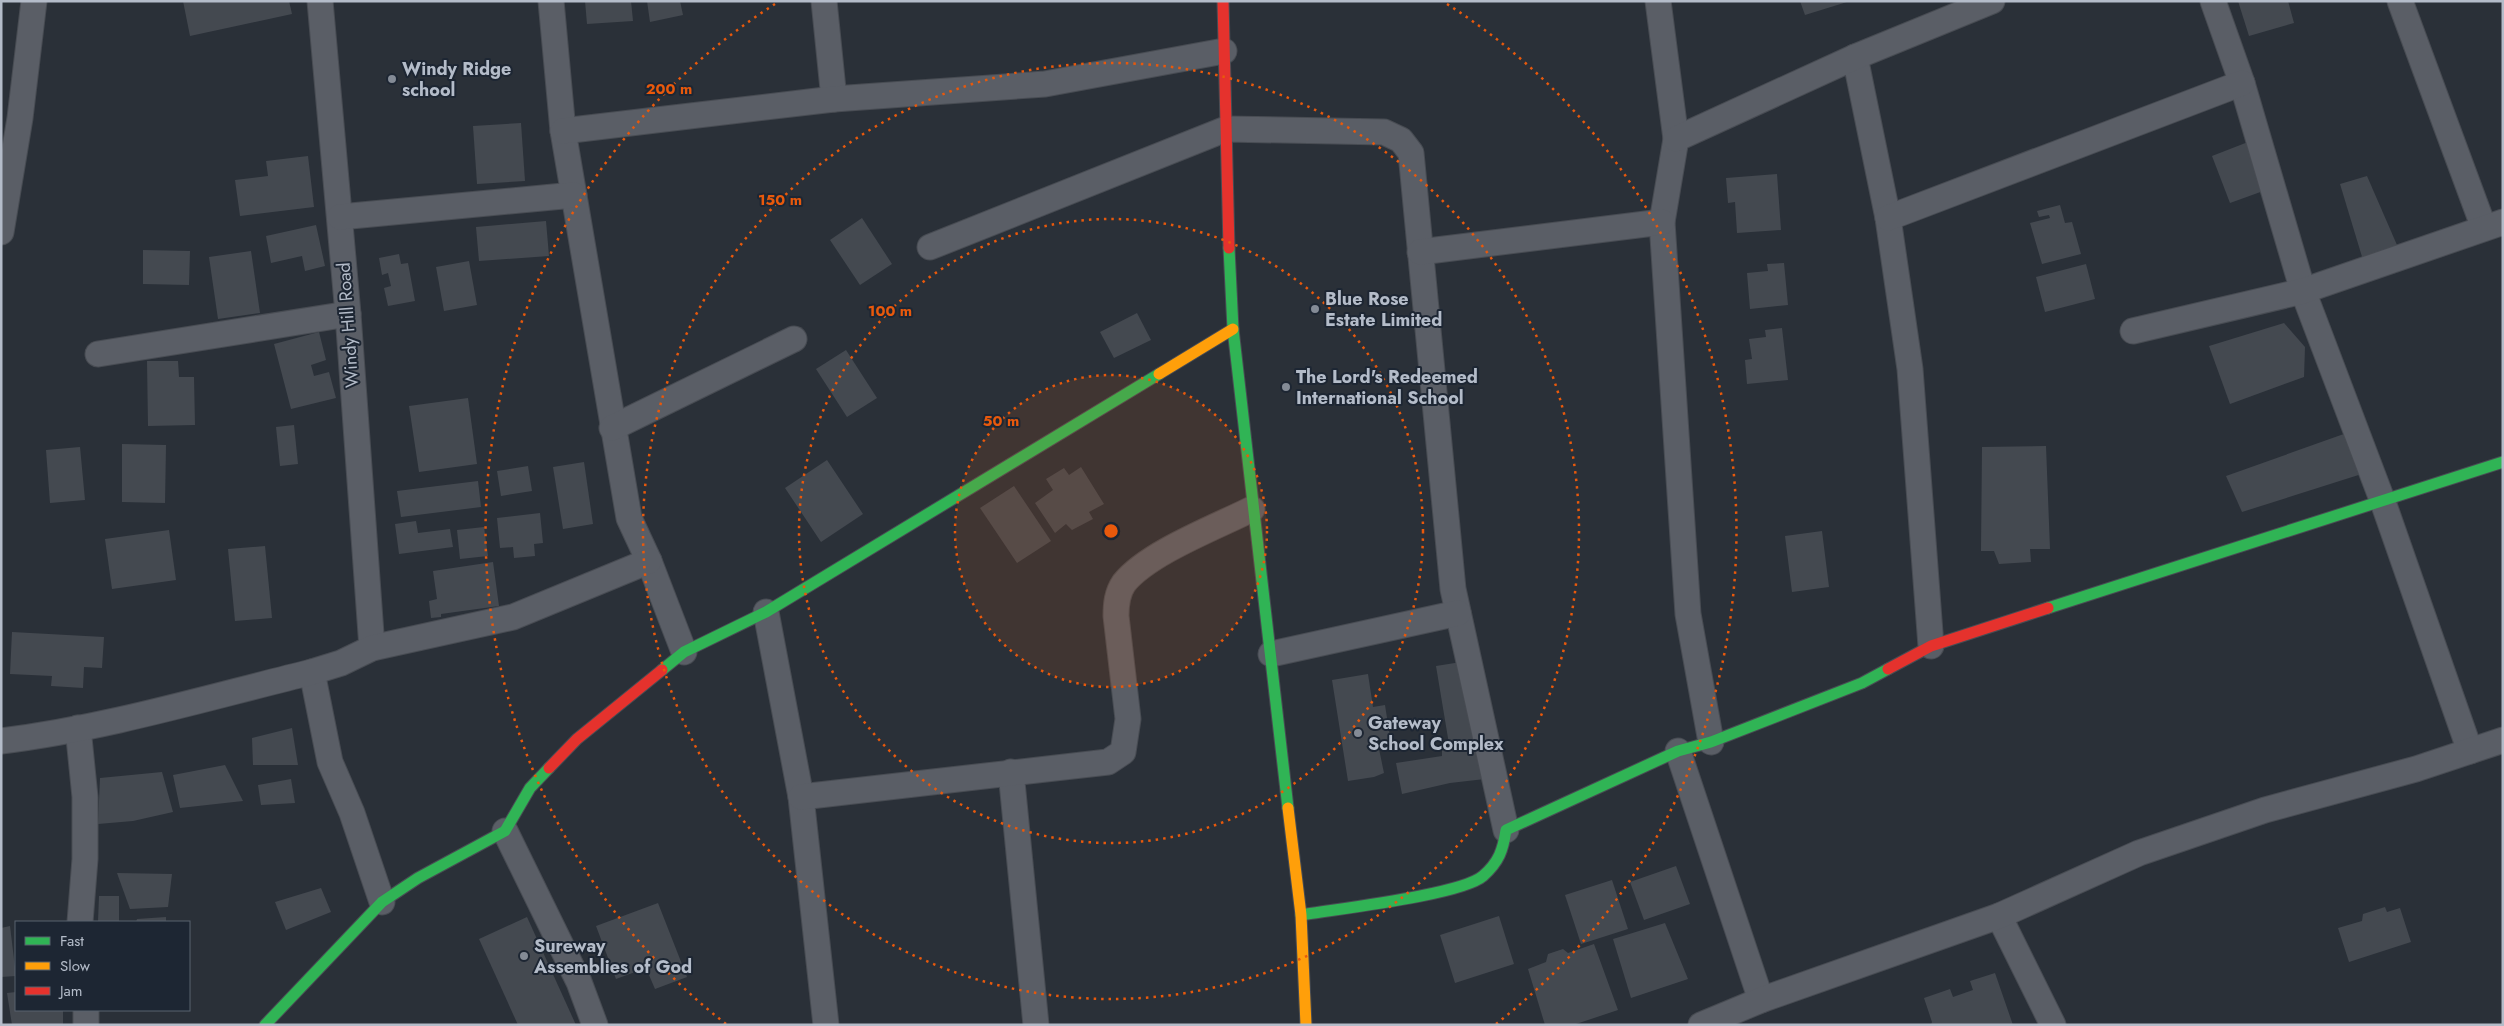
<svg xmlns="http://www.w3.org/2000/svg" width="2504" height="1026" font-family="Jost,sans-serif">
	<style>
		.building { fill: #444950 }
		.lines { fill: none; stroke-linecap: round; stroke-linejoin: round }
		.street-casing { stroke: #484c53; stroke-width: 27 }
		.fast-casing { stroke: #484c53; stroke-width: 13 }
		.slow-casing { stroke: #484c53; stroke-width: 13 }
		.jam-casing { stroke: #484c53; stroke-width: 13 }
		.street { stroke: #5a5e66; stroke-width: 25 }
		.fast { stroke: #30b455; stroke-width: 11 }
		.slow { stroke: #ff9f0a; stroke-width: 11 }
		.jam { stroke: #e5322d; stroke-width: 11 }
		.ring { fill: none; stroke: #e8590c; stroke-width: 2.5; stroke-dasharray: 2.5 5 }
		.poi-dot { fill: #848b96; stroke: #1d2633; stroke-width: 2 }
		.labels { text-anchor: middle; stroke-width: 4; stroke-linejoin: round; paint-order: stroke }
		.poi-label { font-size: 18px; font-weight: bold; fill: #b4bcc9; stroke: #1d2633; text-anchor: start }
		.street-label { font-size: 18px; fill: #b4bcc9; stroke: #1d2633 }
		.centre { fill: #e8590c; stroke: #1d2633; stroke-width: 2.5 }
		.ring-label { font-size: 15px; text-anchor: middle; font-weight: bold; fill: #e8590c; stroke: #1d2633; stroke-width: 4; stroke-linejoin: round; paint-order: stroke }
	</style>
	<rect width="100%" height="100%" fill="#2a3038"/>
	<g class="building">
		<polygon points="183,1 289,1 292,14 190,36"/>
		<polygon points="585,1 631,1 633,21 587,24"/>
		<polygon points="647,1 680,1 683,15 650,22"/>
		<polygon points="1800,1 1847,1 1847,2 1805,15"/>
		<polygon points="2238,1 2288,1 2294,23 2249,36"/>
		<polygon points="521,123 525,181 477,184 473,126"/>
		<polygon points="2248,142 2266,190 2230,203 2212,156"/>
		<polygon points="308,156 314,207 240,216 235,180 268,176 266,161"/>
		<polygon points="1777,174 1781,230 1737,233 1735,202 1728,203 1726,178"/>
		<polygon points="2367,176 2397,245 2363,260 2340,184"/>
		<polygon points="2060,205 2065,223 2072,222 2081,254 2042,264 2030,223 2050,218 2049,215 2039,217 2037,211"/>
		<polygon points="862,218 892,264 860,285 830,240"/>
		<polygon points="546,221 549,256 479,261 476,227"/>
		<polygon points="316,225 325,266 305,271 302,256 271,263 266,236"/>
		<polygon points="143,250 190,251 189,285 143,284"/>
		<polygon points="251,251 260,313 218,319 209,257"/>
		<polygon points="399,254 401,264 408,263 415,301 388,306 384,288 391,286 388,273 382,275 379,258"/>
		<polygon points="469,261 477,305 444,311 436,267"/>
		<polygon points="1784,263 1788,305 1750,309 1747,273 1768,271 1767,264"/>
		<polygon points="2086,264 2095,299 2045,312 2036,277"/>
		<polygon points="1137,313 1151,340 1114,358 1100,332"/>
		<polygon points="2284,323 2305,347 2304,377 2230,404 2209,346"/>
		<polygon points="1782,328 1788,380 1747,384 1745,360 1752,359 1749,339 1766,337 1765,330"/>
		<polygon points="319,332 326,360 311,365 314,376 329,372 336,398 291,409 274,344"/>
		<polygon points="846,350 877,398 847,417 816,369"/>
		<polygon points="147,361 178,361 179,377 194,377 195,425 148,426"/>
		<polygon points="468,398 477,464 419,472 409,406"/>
		<polygon points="294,425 298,464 280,466 276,427"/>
		<polygon points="2355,430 2368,472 2242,512 2226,476"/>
		<polygon points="122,444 166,445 165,503 122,502"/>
		<polygon points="2046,446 2050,549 2030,549 2031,562 1999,564 1994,551 1981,551 1982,447"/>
		<polygon points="80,447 85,500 50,503 46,450"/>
		<polygon points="827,460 863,514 821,542 785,488"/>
		<polygon points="584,462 593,524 563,529 553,467"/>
		<polygon points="528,466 532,491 501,496 497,471"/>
		<polygon points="1081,467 1104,504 1089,512 1093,519 1072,530 1066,524 1055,533 1035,503 1053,490 1046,479 1064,468 1069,475"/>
		<polygon points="478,481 481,507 401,517 397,491"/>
		<polygon points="1014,486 1051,541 1017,563 980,508"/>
		<polygon points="540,513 543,543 534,544 535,556 514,558 513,547 500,548 497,518"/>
		<polygon points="416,521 418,533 450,529 453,547 399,554 395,524"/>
		<polygon points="484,527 488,556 460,559 457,530"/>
		<polygon points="169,530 176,580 112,589 105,539"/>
		<polygon points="1822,531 1829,587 1792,592 1785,536"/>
		<polygon points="265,546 272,618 235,621 228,549"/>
		<polygon points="493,562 499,606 441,614 441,617 431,618 429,601 437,599 433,571"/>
		<polygon points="12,632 104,637 102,668 84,667 83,688 51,686 52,676 10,674"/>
		<polygon points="1461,662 1485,779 1450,783 1402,794 1396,763 1442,756 1442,750 1449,744 1436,666"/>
		<polygon points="1368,674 1373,707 1385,705 1392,750 1379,749 1384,773 1374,777 1348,781 1332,680"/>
		<polygon points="292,728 298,765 253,765 252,738"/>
		<polygon points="225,765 243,801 180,808 173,775"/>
		<polygon points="162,772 173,812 133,821 98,824 100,778"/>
		<polygon points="291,779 295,803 261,805 258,785"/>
		<polygon points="1676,866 1690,904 1644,920 1630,882"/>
		<polygon points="117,873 172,874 168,907 130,909"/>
		<polygon points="1612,880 1628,929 1581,944 1565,895"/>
		<polygon points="321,888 331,912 286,930 275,902"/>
		<polygon points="99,896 119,896 119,922 98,922"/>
		<polygon points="658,903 687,977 655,989 646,968 616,979 596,926"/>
		<polygon points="2385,907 2387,912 2400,908 2411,942 2349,962 2338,928 2362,921 2363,914"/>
		<polygon points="1499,916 1514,964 1455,983 1440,935"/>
		<polygon points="166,917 166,922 136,922 137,919"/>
		<polygon points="527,917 576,1025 518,1025 479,939"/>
		<polygon points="1665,923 1688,979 1631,998 1613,939"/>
		<polygon points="10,926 16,976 1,977 1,928"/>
		<polygon points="1594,944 1618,1010 1573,1025 1545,1025 1528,969 1546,962 1548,954 1563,949 1568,953"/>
		<polygon points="1995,973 2013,1025 1931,1025 1932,1022 1924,998 1950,989 1953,997 1973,990 1970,981"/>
		<polygon points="16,992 16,1010 63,1010 63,1025 12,1025 7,993"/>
	</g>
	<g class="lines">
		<g class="street-casing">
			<g id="street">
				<polyline points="320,1 348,314 372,648"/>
				<polyline points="551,1 563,131 629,518 649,561 684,652"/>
				<polyline points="824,1 834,99"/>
				<polyline points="1658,1 1676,139 1662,222 1688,614 1711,742"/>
				<polyline points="2213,1 2242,83 2303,291 2383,502 2470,751"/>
				<polyline points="2400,1 2484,228"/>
				<polyline points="1855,57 1888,218 1910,369 1931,646"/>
				<polyline points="563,131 834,99 1045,84 1224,51"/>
				<polyline points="1676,139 1855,57 1992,1"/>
				<polyline points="340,217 574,195"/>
				<polyline points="1888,218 2242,83"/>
				<polyline points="1,232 20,118 34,1"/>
				<polyline points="930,247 1226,129 1384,132 1401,140 1411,153 1453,589 1506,830"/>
				<polyline points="1420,252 1662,222"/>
				<polyline points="2133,331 2303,291 2503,222"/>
				<polyline points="98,354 348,314"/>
				<polyline points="612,428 794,339"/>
				<polyline points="766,612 801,797 826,1025"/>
				<polyline points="1271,654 1458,613"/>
				<polyline points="312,672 330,762 352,813 382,902"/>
				<polyline points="78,728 85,797 85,859 80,922"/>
				<path d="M1,741C107,728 209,697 312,672L341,663L372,648L513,617L649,561"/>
				<polyline points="1678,751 1761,1000"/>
				<polyline points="1011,772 1036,1025"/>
				<path d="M801,797L1108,762L1123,752L1128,719L1116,616C1116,604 1117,593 1124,583C1148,553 1216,527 1252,509"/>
				<polyline points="505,831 579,982 595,1025"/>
				<polyline points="1999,916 2053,1025"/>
				<polyline points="86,1010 86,1025"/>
				<polyline points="1701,1025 1761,1000 1999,916 2139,853 2265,810 2416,769 2503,740"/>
			</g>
		</g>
		<g class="fast-casing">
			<g id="fast">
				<polyline points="1229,248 1233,329 1288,808"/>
				<polyline points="2048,608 2503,462"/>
				<polyline points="662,670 684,652 766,612 1159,374"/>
				<path d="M1301,915C1336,909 1461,895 1483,876C1499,862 1503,850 1506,830L1678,751L1711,742L1862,683L1888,669"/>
				<polyline points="265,1025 382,902 418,878 505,831 530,788 549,768"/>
			</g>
		</g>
		<g class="slow-casing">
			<g id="slow">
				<polyline points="1159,374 1233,329"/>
				<polyline points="1288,808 1301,915 1306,1025"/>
			</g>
		</g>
		<g class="jam-casing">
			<g id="jam">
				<polyline points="1223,1 1229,248"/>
				<polyline points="1888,669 1931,646 2048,608"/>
				<polyline points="549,768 577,739 662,670"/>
			</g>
		</g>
		<use href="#street" class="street"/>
		<use href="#fast" class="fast"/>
		<use href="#slow" class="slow"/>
		<use href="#jam" class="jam"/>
	</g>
	<circle cx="1111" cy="531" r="156" fill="#e8590c" fill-opacity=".12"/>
	<g class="ring">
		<circle cx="1111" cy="531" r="156"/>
		<circle cx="1111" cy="531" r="312"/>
		<circle cx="1111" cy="531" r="468"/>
		<path d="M726 1024A625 625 0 0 1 775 4M1447 4A625 625 0 0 1 1496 1024"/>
	</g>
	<g class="poi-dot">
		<circle cx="392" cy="79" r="5"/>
		<circle cx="1315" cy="309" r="5"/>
		<circle cx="1286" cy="387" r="5"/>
		<circle cx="1358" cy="733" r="5"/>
		<circle cx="524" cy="956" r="5"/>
	</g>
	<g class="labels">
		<g class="poi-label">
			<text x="402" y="75">Windy Ridge<tspan x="402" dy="21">school</tspan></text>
			<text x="1325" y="305">Blue Rose<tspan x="1325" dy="21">Estate Limited</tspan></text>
			<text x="1296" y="383">The Lord's Redeemed<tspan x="1296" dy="21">International School</tspan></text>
			<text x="1368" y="729">Gateway<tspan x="1368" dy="21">School Complex</tspan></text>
			<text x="534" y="952">Sureway<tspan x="534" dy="21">Assemblies of God</tspan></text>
		</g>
		<g class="street-label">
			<text transform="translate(348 325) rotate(-94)" y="6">Windy Hill Road</text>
		</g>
	</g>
	<circle cx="1111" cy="531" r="8" class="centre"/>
	<g class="ring-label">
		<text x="669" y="94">200 m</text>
		<text x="780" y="205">150 m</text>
		<text x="890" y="316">100 m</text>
		<text x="1001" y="426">50 m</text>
	</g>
	<rect width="2504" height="1026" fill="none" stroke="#b4bcc9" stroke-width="5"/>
	<rect x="15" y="921" width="175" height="90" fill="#1d2633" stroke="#59626f"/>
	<rect x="25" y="937" width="25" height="8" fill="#30b455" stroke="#59626f"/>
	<text x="60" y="946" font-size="15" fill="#b4bcc9">Fast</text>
	<rect x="25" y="962" width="25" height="8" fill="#ff9f0a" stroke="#59626f"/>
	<text x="60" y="971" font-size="15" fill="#b4bcc9">Slow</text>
	<rect x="25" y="987" width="25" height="8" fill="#e5322d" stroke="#59626f"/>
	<text x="60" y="996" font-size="15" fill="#b4bcc9">Jam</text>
</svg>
